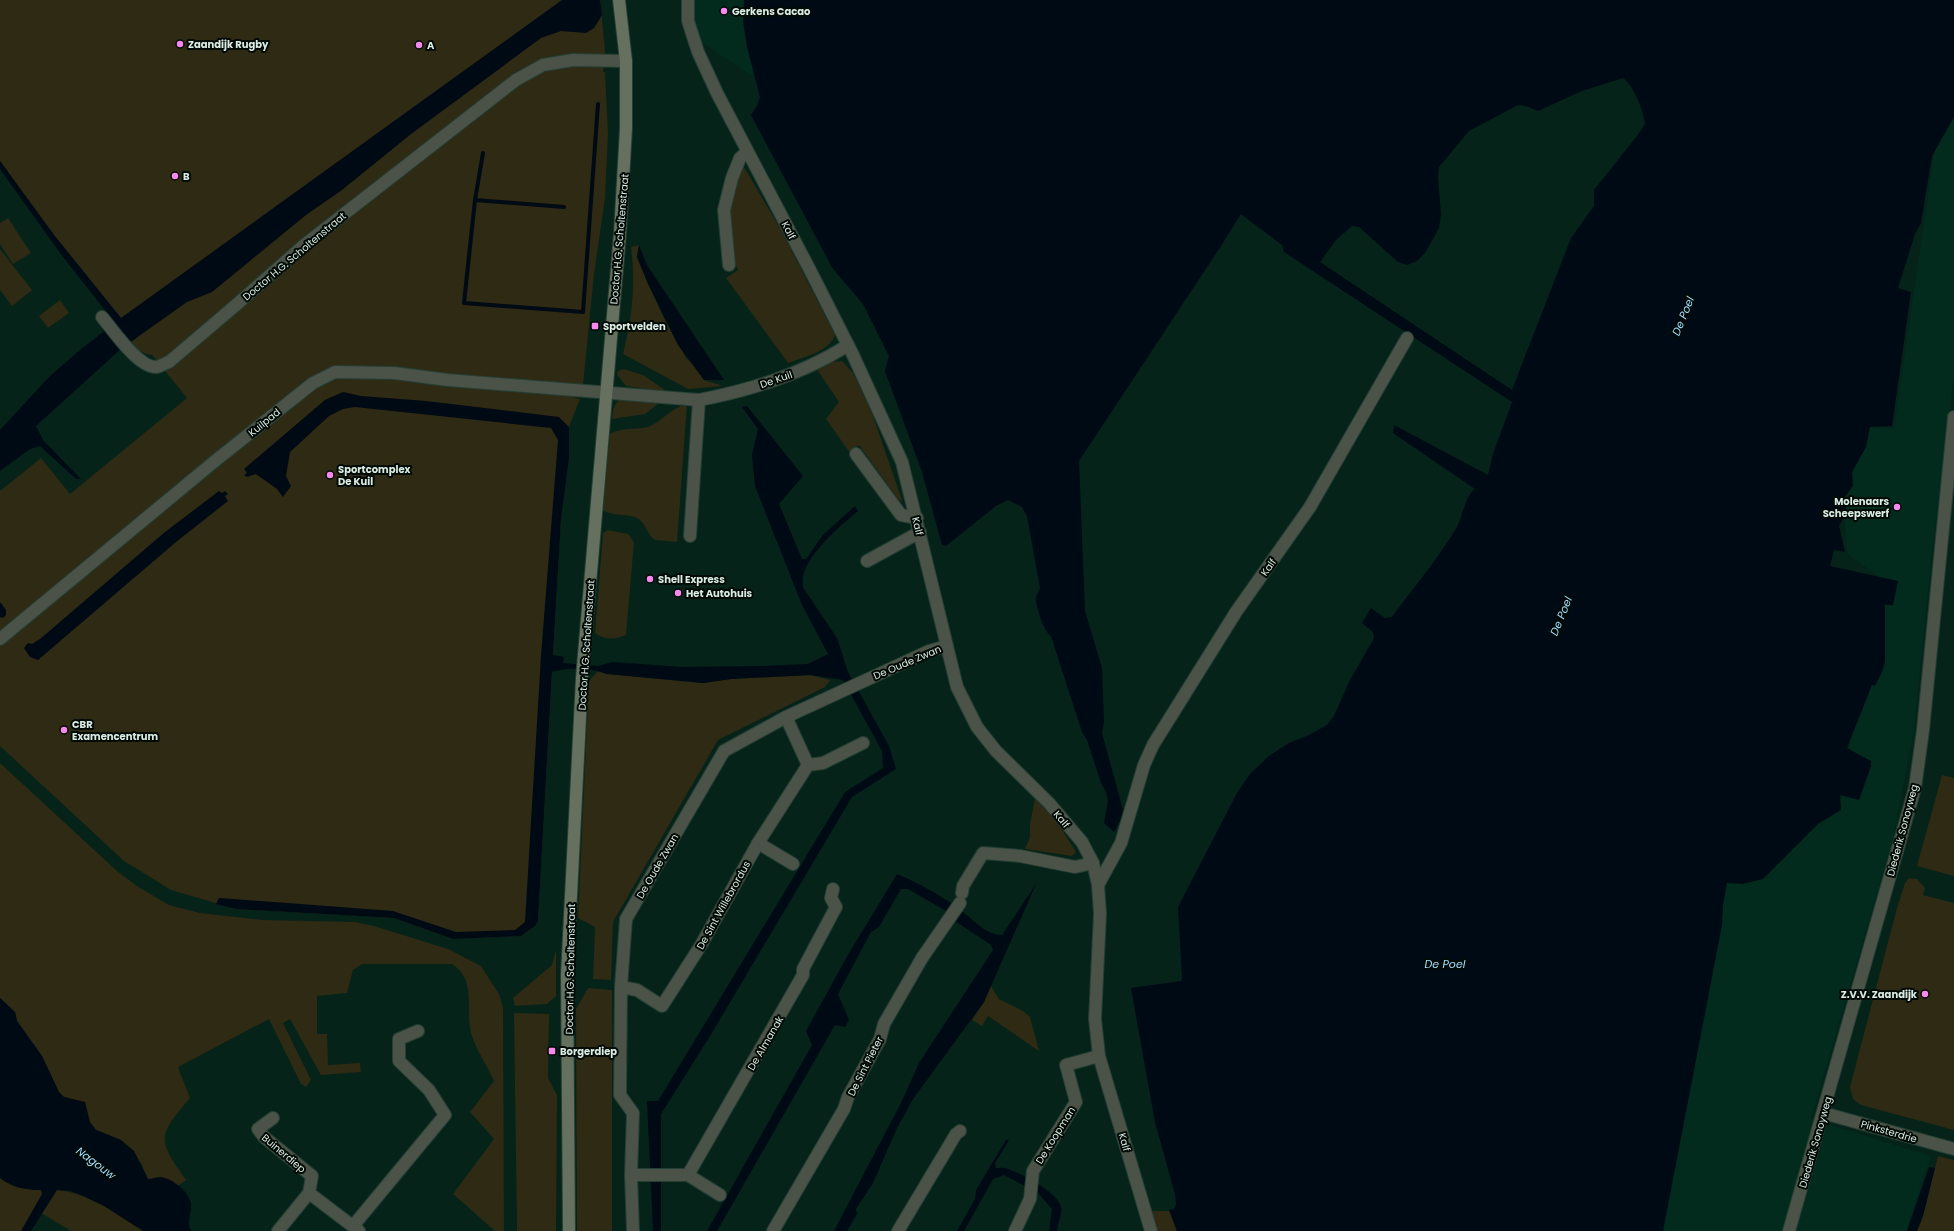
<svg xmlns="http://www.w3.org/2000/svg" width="1954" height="1231" font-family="Poppins,sans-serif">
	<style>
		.built { fill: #022b1d }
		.green { fill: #2e2a13 }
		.water { fill: #000a14; fill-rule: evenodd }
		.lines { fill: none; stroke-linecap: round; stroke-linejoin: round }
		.stream { stroke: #000a14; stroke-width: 4 }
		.street-casing { stroke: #233f35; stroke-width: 14 }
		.secondary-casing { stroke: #233f35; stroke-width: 14 }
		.street { stroke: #4b5247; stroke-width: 12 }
		.secondary { stroke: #65705e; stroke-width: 12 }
		.poi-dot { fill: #f788ec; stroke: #020a06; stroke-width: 1.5 }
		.labels { text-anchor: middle; stroke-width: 4; stroke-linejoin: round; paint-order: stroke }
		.poi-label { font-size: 10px; font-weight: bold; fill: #daebe3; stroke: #020a06; text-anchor: start }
		.street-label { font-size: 10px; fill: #daebe3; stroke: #020a06 }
		.water-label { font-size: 11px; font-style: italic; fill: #a2dfff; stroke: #020a06 }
	</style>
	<rect width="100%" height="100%" fill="#052319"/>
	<g class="built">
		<polygon points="687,0 768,0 752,76 701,42"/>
		<polygon points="1954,100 1954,376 1931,562 1914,731 1893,839 1811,1119 1931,1156 1906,1231 1663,1231 1721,925 1723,904 1727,883 1841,810 1841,798 1850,780 1850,739 1887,582 1847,554 1840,426 1894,428 1934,154"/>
	</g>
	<g class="green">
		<path d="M0,0H600L605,51L603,72H605L608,134L605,198L594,274L583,385H578L575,398L580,399L569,427V458L561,519L538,921L535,926L521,936L453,939L394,918L236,909L171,890L124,861L0,746V491L41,458L70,494L187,398L152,355C143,354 136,349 131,342L137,338L54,235L0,161Z"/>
		<path d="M741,162L781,230L835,335C829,352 804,357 788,363L726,278L738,270L732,256L727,216Z"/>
		<polygon points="8,218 31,253 13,264 0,244 0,223"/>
		<path d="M639,245L637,257L663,316L686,358L696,367L704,380L723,386L688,389L623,354C632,318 636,284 631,247Z"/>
		<polygon points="0,249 32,290 12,306 0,290"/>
		<polygon points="60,300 69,313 48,328 39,316"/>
		<polygon points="842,361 854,374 873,416 903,503 898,499 859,445 850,453 826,419 839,402 816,368 832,362"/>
		<polygon points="624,369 643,375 668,392 626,386 617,375 618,371"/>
		<path d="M622,399L662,401L645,414L612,419C613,410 613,403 622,399Z"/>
		<path d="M687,404L677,542L655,540C647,535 646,522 637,518C626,513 613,517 603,510L610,434C620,427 635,430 647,427C661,423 670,408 687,404Z"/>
		<path d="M608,530L628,534L634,542L626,635C615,639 606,641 595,633L603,533Z"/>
		<polygon points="598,671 607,674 703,683 731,679 810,675 830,680 825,687 718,740 613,922 611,980 593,979 595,927 578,918 589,681"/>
		<path d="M0,763L117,871L137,886L169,905L200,913L263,920L355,922L374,926L448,949L481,966L499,994L503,1008L504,1231H495L453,1194L494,1139L470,1112L494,1081C487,1066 475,1047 471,1033C465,1009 477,980 452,964H362L353,970L347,993L317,996V1034H327L328,1065L360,1063L361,1072L321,1075L290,1019L283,1023L311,1080L306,1087L301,1084L269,1019L178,1067L190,1098C157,1137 157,1139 186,1180L178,1186L167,1179H148L141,1163L121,1140L96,1130L89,1122L85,1103L64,1097L59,1092L42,1056L17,1021L15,1012L0,998Z"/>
		<polygon points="1942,775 1954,778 1954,876 1917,866"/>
		<polygon points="1035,799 1057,822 1076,852 1072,856 1025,849 1030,837 1030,824"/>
		<polygon points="1909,878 1917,879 1925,888 1923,895 1954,903 1954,1130 1861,1105 1853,1099 1850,1087 1897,908 1905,883"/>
		<polygon points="556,950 556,996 547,1004 515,1006 513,998 552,965"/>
		<polygon points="991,986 999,999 1023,1011 1030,1017 1039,1051 988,1016 982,1026 972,1020 984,1002"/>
		<polygon points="588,988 612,990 612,1231 577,1231 576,1009"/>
		<polygon points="514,1013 549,1014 548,1078 557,1095 556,1231 517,1231"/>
		<path d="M0,1097L57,1190C88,1193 119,1212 143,1231H71L41,1213L28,1231H0Z"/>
		<polygon points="1938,1156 1954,1160 1954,1231 1917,1231 1923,1216"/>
		<polygon points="1150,1211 1170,1211 1177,1231 1157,1231"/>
	</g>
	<g class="water">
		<polygon points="562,0 600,0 602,15 594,28 586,33 561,31 541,38 411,134 342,190 306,215 212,292 187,302 122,348 36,426 43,440 81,479 76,479 40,446 30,449 0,471 0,430 50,376 81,349 115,323 60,253 0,169 0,161 54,235 121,318"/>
		<path d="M744,0H1954V117L1932,156L1921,223L1915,234L1898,288L1911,292L1892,426L1870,427L1866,447L1852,472L1853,486L1844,498L1847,512L1839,526L1845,552L1834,550L1830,566L1898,581L1893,605H1885V662L1882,672L1875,686L1872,685L1847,748L1871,761V766L1859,800L1840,795L1841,810L1819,823L1763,879L1743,884L1727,883L1723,904L1722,925L1663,1231H1177L1169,1210L1174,1209L1176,1204L1175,1194L1155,1122L1131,988L1181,981L1182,978L1178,907L1237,793L1250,774L1269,756L1289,743L1309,735L1327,725L1334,716L1349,682L1374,638L1373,632L1362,623L1371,608L1385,618L1392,617C1414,587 1438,559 1457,527C1463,516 1465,496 1475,489L1393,433L1394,425L1488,475L1493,454L1512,402L1284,252L1282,245L1241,214L1221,246L1079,461L1085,611L1102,668L1104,722L1102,733L1123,810L1121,819L1114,832L1104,823L1108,801L1106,792L1101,783L1087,740L1082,732L1051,636C1044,632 1035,605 1036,597C1037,594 1039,591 1040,588L1027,516L1022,507L1008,500L996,506L946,546L942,545L922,472L885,371L889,356L863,304L833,269L751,115L757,106L760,97L747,47L743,21ZM1623,78C1633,84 1644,112 1645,124L1637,136L1594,190V206L1571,238L1512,390L1320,262L1336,240L1352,226L1359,227L1398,262L1407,265L1417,261L1425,253L1439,228L1441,214L1438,178L1439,167L1469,131L1518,105L1526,106L1538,111L1582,91Z"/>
		<polygon points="639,245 647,265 724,380 704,380 678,345 648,284 637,257"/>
		<path d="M343,392L361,396L426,401L559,417L569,427V458L561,519L553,655L564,657L563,663L598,666L612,662L682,667L759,666L808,664L828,654L802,605L755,486L752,454L758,429L742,407L747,406L803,476L779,504L802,559H806L823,535L855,506L858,511C840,526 794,564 804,589L837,638L848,672L889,746L896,769L852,797L710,1036L661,1114V1231H653L647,1101H658L845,792L883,768L882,751L843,680L810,675L731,679L703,683L607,674C591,668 569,667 552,672L538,921L535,926L521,936L453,939L394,918L236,909L216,904L219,898L393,911L456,932L515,930L525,922L541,656L558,440L551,428L355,407L343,409L329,416L290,452L286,476L291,486L283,497L277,489L256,474L247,477L244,475L247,473L244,469L325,400Z"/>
		<polygon points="219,491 222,493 225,491 228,494 225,496 228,501 176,542 38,660 30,657 24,648 28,643 32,644 40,639 165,532"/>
		<polygon points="0,602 6,610 6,615 3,618 0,617"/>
		<path d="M897,874C918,883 941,895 959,909C972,918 985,935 1002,935L1036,884L984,1002L913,1099L897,1128L873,1183L856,1209L857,1214L847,1231H834L901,1103L919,1063L993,950L991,945L952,919L946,911L908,889H901L879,927L871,932L838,994L849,1020L845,1027L835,1025L717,1231H707L812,1045L806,1031L849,953Z"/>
		<path d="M0,998L15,1012L17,1021L42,1056L59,1092L64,1097L85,1102L90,1122L96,1130L121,1140L134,1151L148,1179C152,1179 157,1177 161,1177C173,1179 188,1191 191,1203C192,1212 186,1222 191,1231H143L104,1206L83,1196L70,1191L57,1190L31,1231H21L42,1194L41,1190C25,1190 13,1188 0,1178Z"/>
		<path d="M1006,1140H1009L995,1163L996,1168C1000,1168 1005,1167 1008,1169C1022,1174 1058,1192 1061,1207C1063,1214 1057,1223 1057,1231H1049L1052,1209L1038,1193L1004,1175L993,1179L964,1231H957L975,1199L976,1190Z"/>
		<polygon points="1929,1167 1935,1168 1923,1216 1917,1231 1907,1231"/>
	</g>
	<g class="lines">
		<g class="stream">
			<polyline points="483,153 475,200 564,207"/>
			<polyline points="475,200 464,303 583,312 598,104"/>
		</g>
		<g class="street-casing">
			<g id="street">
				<polyline points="688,0 688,21 698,52 717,93 811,272 853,355 902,462 957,687 977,727 996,751 1049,803 1082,842 1093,863 1098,885 1100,914 1095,1019 1099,1056 1151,1231"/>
				<polyline points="729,265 724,210 732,178 740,158 747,152"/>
				<path d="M102,317C113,330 139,369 157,367C161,366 165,363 169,362L236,305L303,246L516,80L543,65L573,60L626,61"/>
				<polyline points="856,454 901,515 917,518"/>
				<polyline points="690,536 699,400"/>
				<polyline points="867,561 920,532"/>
				<path d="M0,639L215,461L313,383L335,372L394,373L448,380L699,400C751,390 803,374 848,345"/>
				<polyline points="786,717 808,765"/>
				<polyline points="758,843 793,864"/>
				<polyline points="1098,885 1121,843 1144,765 1153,745 1236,612 1310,507 1407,338"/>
				<polyline points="962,893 963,886 983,853 1020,856 1075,867 1093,863"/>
				<polyline points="621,987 637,990 662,1006 701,945 758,843 808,765 823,763 863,743"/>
				<polyline points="1823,1113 1954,1149"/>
				<polyline points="273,1118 258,1129 264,1137 312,1176 309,1193 278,1231"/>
				<polyline points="631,1175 688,1175 803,975 803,969 836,907 831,898 833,889"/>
				<polyline points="688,1175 720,1195"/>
				<polyline points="309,1193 359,1231"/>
				<polyline points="353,1226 445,1115 429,1090 399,1061 399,1039 418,1031"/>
				<polyline points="633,1231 631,1175 633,1113 620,1095 621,987 626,919 724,751 786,717 929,651 947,646"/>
				<polyline points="773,1231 844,1109 848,1097 880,1039 884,1024 922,958 960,903"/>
				<polyline points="898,1231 956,1134 960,1131"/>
				<polyline points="1015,1231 1030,1199 1033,1171 1076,1102 1066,1065 1099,1056"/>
				<polyline points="1789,1231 1915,788 1923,730 1954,417"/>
			</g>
		</g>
		<g class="secondary-casing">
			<polyline id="secondary" points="569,1231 567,975 582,678 620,233 626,128 626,61 619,0"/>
		</g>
		<use href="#street" class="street"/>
		<use href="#secondary" class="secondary"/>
	</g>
	<g class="poi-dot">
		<circle cx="724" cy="11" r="4"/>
		<circle cx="180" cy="44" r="4"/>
		<circle cx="419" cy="45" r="4"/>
		<circle cx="175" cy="176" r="4"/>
		<rect x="591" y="322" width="8" height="8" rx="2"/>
		<circle cx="330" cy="475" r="4"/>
		<circle cx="1897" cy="507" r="4"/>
		<circle cx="650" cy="579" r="4"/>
		<circle cx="678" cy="593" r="4"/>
		<circle cx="64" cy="730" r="4"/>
		<circle cx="1925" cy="994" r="4"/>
		<rect x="548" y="1047" width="8" height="8" rx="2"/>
	</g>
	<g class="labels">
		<g class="poi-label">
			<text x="732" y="15">Gerkens Cacao</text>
			<text x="188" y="48">Zaandijk Rugby</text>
			<text x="427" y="49">A</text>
			<text x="183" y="180">B</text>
			<text x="603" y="330">Sportvelden</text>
			<text x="338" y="473">Sportcomplex<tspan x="338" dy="12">De Kuil</tspan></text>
			<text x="1889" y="505" text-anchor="end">Molenaars<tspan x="1889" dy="12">Scheepswerf</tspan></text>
			<text x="658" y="583">Shell Express</text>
			<text x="686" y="597">Het Autohuis</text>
			<text x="72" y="728">CBR<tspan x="72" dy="12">Examencentrum</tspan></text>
			<text x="1917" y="998" text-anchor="end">Z.V.V. Zaandijk</text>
			<text x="560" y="1055">Borgerdiep</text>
		</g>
		<g class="street-label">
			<text transform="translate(789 230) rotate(62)" y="4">Kalf</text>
			<text transform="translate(619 239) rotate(-85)" y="4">Doctor H.G. Scholtenstraat</text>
			<text transform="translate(294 256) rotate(-40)" y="4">Doctor H.G. Scholtenstraat</text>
			<text transform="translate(776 379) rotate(-19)" y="4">De Kuil</text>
			<text transform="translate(264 422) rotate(-39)" y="4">Kuilpad</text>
			<text transform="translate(918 526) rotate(76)" y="4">Kalf</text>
			<text transform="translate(1268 567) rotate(-55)" y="4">Kalf</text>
			<text transform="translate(586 645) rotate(-86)" y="4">Doctor H.G. Scholtenstraat</text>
			<text transform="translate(907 662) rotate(-23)" y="4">De Oude Zwan</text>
			<text transform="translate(1062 819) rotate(50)" y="4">Kalf</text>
			<text transform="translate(1902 830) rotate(-75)" y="4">Diederik Sonoyweg</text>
			<text transform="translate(657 866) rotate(-60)" y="4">De Oude Zwan</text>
			<text transform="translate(723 905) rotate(-61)" y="4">De Sint Willebrordus</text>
			<text transform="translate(570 969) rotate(-89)" y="4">Doctor H.G. Scholtenstraat</text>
			<text transform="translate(765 1043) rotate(-60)" y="4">De Almanak</text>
			<text transform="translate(865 1066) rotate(-63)" y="4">De Sint Pieter</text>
			<text transform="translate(1889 1131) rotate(16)" y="4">Pinksterdrie</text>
			<text transform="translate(1055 1135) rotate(-58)" y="4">De Koopman</text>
			<text transform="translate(1125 1142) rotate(74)" y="4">Kalf</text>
			<text transform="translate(1815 1142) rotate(-74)" y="4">Diederik Sonoyweg</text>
			<text transform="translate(284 1153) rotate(40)" y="4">Buinerdiep</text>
		</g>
		<g class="water-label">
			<text transform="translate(1683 316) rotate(-68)" y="4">De Poel</text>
			<text transform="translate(1561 616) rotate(-68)" y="4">De Poel</text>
			<text x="1445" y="968">De Poel</text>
			<text transform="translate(96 1163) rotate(37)" y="4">Nagouw</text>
		</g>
	</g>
</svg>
